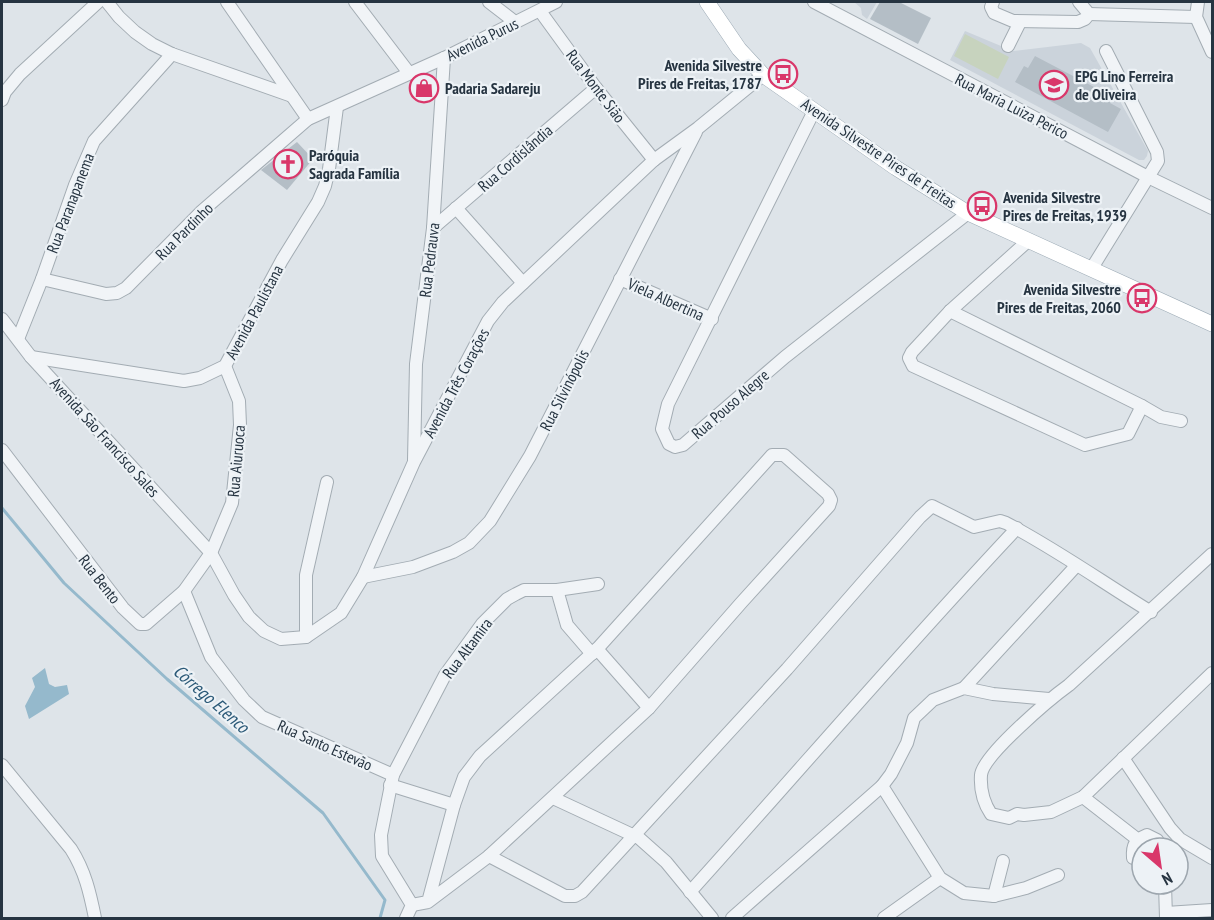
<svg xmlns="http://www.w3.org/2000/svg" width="1214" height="920" font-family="'PT Sans Narrow',sans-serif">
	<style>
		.built { fill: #cbd3db }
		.green { fill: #c7d3be }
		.water { fill: #95b9cc }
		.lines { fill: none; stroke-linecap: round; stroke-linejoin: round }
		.stream { stroke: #95b9cc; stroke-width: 3 }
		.building { fill: #b4bec6 }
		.minor-casing { stroke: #a3acb3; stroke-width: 14 }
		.major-casing { stroke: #9caab5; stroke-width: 16 }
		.minor { stroke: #f1f4f7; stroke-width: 12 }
		.major { stroke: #fff; stroke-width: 15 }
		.labels { text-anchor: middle; stroke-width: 4.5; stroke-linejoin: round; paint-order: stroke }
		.street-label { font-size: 16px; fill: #263441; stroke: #edf2f6 }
		.poi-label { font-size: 16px; font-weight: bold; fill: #263441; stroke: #edf2f6; text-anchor: start }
		.water-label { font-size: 18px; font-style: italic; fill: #2c5a78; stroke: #edf2f6 }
	</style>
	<rect width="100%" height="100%" fill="#dee4e9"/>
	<g class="built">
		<polygon points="854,2 877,2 867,19 862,15 861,8"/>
		<polygon points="965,31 1013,51 1081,43 1090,48 1148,151 1147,156 1144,160 1139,160 950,60"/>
	</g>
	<polygon class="green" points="965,34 1009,57 998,79 954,56"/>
	<polygon class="water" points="45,668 49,684 55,687 67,685 69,694 29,719 25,706 35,687 32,678"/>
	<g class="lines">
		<polyline class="stream" points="2,508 64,583 167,679 323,813 385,900 380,918"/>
	</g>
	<g class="building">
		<polygon points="880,2 899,2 931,18 918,44 870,19"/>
		<polygon points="1035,56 1113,97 1110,103 1121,109 1108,132 1015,82 1024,66 1028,68"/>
		<polygon points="424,80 434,87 433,97 413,95 416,81"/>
		<polygon points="297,142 313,159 287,190 261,170"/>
	</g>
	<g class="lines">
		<g class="minor-casing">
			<g id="minor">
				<polyline points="107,2 119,17 135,32 152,44 172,54 292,96"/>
				<polyline points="227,2 308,119"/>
				<polyline points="355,2 409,73"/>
				<polyline points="489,2 515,22"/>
				<polyline points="814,2 1148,177 1212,208"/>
				<polyline points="993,2 991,7 994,13 1013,21 1078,22 1085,19 1089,14"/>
				<polyline points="1079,2 1089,14"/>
				<polyline points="1198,2 1196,17 1212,52"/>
				<polyline points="540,11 596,88 654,160"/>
				<polyline points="1089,14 1196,17"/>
				<polyline points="1008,46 1020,22"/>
				<polyline points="2,100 5,92 20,74 98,2"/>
				<polyline points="814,111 668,404 662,429 669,444 675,447 683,445 785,357 968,213"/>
				<polyline points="456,208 523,283"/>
				<polyline points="433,228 596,88"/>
				<polyline points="1029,240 950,311 912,352 909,358 913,366 1085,445 1128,434 1142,406"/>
				<polyline points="1092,268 1158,161 1157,152 1150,138 1106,51"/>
				<polyline points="42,279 106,294 117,293 126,288 202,211 308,119 444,58 556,2"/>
				<polyline points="620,279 712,319"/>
				<polyline points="950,311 1142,406 1161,417 1181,421"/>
				<polyline points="2,319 31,357 211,553 234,595 249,617 264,631 281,639 306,637 341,613 363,577 414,462 478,340 488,321 503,302 654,160 698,128 763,75"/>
				<polyline points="18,339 42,279 75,185 94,141 172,54"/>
				<polyline points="31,357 184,381 200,378 225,366 282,260 318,202 325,186 329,169 337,107"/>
				<polyline points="2,450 123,608 140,624 146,624 184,591 211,553 232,503 240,425 239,401 225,366"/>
				<polyline points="414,460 416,364 433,228 444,58"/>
				<path d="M1212,554L1069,685C1051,698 983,755 981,775C980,790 983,802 991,814L1009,818L1017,814L1024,815L1051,812L1083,797L1212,673"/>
				<polyline points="363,577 413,567 453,552 469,543 490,521 530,456 696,132"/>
				<polyline points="557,590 567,625 592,654"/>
				<polyline points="184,591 211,657 244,700 262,717 393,775"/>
				<polyline points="306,637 306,575 327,482"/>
				<polyline points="597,649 649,708"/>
				<polyline points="964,688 1076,566"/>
				<polyline points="1049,699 993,694 964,688 933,700 914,718 907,743 891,774 882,786 940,878 964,893 994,896 1026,888 1058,875"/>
				<polyline points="1123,758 1170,828 1180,839 1212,858"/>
				<path d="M2,765L71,849C85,871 90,893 95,918"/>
				<polyline points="390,785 454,805"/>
				<polyline points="1083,797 1137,839"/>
				<polyline points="553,798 639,838 666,862 712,918"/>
				<path d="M489,856L565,896H575L582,892L787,669L920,517L932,506L974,527L1000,521L1006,523C1056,549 1102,582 1151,612"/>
				<path d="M1133,858C1132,845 1135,840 1147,835L1157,840L1161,848"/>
				<polyline points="1165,884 1166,918"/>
				<path d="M690,892C799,771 905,647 1017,528"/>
				<polyline points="994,896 1003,861"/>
				<polyline points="412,905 428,902 489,856 649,708 741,603 829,506 831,500 828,494 784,455 772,455 598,648 480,756 464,777 454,805 428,902"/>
				<polyline points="1166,913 1212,910"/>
				<polyline points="406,918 412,905 382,856 381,835 393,775 445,675 482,624 507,599 516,594 524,590 557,590 598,584"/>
				<polyline points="732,918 882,786"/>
				<polyline points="884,918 940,878"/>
			</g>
		</g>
		<g class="major-casing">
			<polyline id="major" points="707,2 739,49 763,75 896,168 968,213 1212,324"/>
		</g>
		<use href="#minor" class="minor"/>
		<use href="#major" class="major"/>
	</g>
	<defs>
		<g id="bus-ring" transform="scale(1.5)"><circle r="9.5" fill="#edf2f6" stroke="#d9376a" stroke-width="1.5"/><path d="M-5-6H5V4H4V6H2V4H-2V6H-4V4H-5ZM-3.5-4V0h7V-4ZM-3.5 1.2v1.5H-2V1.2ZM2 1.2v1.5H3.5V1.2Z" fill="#d9376a"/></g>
		<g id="school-ring" transform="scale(1.5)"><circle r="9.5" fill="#edf2f6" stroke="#d9376a" stroke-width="1.5"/><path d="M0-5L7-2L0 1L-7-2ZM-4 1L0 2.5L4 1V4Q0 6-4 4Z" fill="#d9376a"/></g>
		<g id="shop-ring" transform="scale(1.5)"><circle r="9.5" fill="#edf2f6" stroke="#d9376a" stroke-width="1.5"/><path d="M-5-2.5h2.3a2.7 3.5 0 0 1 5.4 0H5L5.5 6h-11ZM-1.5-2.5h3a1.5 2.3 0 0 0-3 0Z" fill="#d9376a"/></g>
		<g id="church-ring" transform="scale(1.5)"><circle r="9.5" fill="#edf2f6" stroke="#d9376a" stroke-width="1.5"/><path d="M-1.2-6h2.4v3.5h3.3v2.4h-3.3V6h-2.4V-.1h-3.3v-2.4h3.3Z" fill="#d9376a"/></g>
	</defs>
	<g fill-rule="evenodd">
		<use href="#bus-ring" x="783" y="74"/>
		<use href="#school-ring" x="1054" y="85"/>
		<use href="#shop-ring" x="424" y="88"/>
		<use href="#church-ring" x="288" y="164"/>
		<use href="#bus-ring" x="982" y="206"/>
		<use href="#bus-ring" x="1142" y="298"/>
	</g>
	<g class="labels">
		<g class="street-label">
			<text transform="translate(482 39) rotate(-26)" y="6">Avenida Purus</text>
			<text transform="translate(596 86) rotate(53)" y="6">Rua Monte Sião</text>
			<text transform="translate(1012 106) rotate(27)" y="6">Rua Maria Luiza Perico</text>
			<text transform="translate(879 153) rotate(34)" y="6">Avenida Silvestre Pires de Freitas</text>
			<text transform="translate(515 158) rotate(-41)" y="6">Rua Cordislândia</text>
			<text transform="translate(70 203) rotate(-69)" y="6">Rua Paranapanema</text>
			<text transform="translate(184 231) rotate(-45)" y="6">Rua Pardinho</text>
			<text transform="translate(429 260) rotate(-83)" y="6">Rua Pedrauva</text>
			<text transform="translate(666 299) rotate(24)" y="6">Viela Albertina</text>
			<text transform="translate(254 312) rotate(-62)" y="6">Avenida Paulistana</text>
			<text transform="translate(456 383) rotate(-62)" y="6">Avenida Três Corações</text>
			<text transform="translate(564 390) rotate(-63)" y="6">Rua Silvinópolis</text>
			<text transform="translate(730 404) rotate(-41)" y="6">Rua Pouso Alegre</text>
			<text transform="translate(105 437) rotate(48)" y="6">Avenida São Francisco Sales</text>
			<text transform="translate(236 461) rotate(-85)" y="6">Rua Aiuruoca</text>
			<text transform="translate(100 579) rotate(52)" y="6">Rua Bento</text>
			<text transform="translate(467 648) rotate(-53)" y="6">Rua Altamira</text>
			<text transform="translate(325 745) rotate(24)" y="6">Rua Santo Estevão</text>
		</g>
		<g class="poi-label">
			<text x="762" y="71" text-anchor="end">Avenida Silvestre<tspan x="762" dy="18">Pires de Freitas, 1787</tspan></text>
			<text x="1075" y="82">EPG Lino Ferreira<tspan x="1075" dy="18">de Oliveira</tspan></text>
			<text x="445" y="94">Padaria Sadareju</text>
			<text x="309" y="161">Paróquia<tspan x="309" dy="18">Sagrada Família</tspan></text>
			<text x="1003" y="203">Avenida Silvestre<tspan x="1003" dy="18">Pires de Freitas, 1939</tspan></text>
			<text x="1121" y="295" text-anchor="end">Avenida Silvestre<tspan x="1121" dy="18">Pires de Freitas, 2060</tspan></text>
		</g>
		<g class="water-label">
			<text transform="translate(211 699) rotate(41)" y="6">Córrego Elenco</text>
		</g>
	</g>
	<rect width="1214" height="920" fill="none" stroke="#263441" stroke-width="6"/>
	<g transform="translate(1160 866) rotate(151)"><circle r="28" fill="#edf2f6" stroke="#9da6ae" stroke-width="1.5"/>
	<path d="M0-4.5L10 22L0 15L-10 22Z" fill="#d9376a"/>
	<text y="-9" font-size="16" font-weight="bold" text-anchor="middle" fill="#263441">N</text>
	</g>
</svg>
